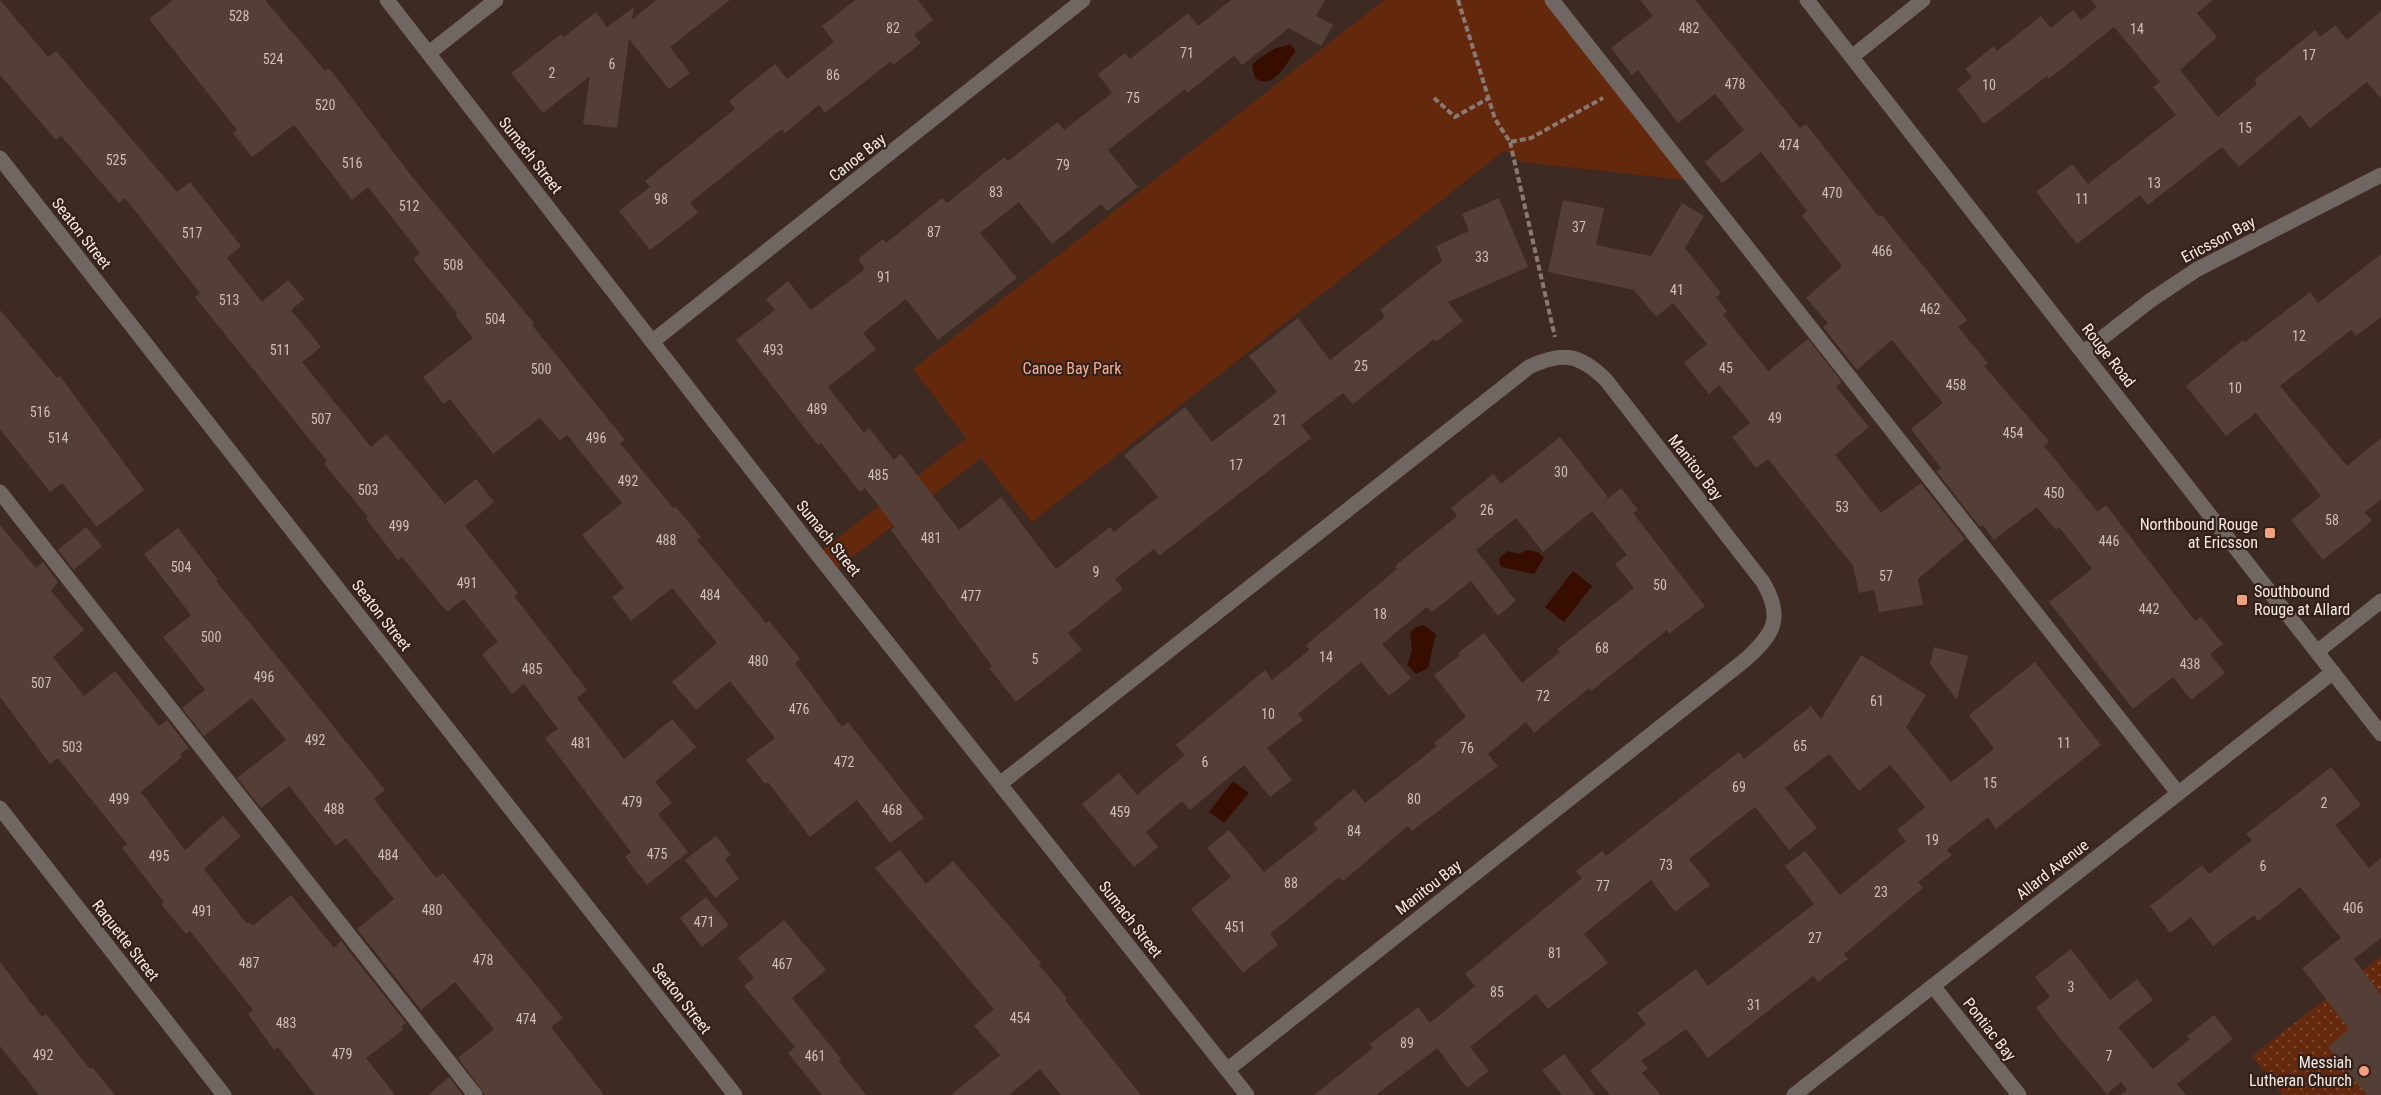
<svg xmlns="http://www.w3.org/2000/svg" width="2381" height="1095" font-family="'Roboto Condensed',sans-serif">
	<style>
		.grass { fill: url(#grass-dots) }
		.green { fill: #64290d }
		.water { fill: #370d00 }
		.building { fill: #543f37 }
		.lines { fill: none; stroke-linecap: round; stroke-linejoin: round }
		.path { stroke: #8a7973; stroke-width: 4; stroke-dasharray: 6 3; stroke-linecap: butt }
		.minor { stroke: #706662; stroke-width: 15 }
		.poi-dot { fill: #f2a07f; stroke: #332019; stroke-width: 2 }
		.labels { text-anchor: middle; stroke-width: 4.5; stroke-linejoin: round; paint-order: stroke }
		.number-label { font-size: 14px; fill: #cebeb9 }
		.street-label { font-size: 16px; fill: #f6e9e4; stroke: #332019 }
		.park-label { font-size: 16px; fill: #f4ae92; stroke: #332019 }
		.poi-label { font-size: 16px; fill: #f6e9e4; stroke: #332019; text-anchor: end }
	</style>
	<defs>
		<pattern id="grass-dots" width="8" height="8" patternUnits="userSpaceOnUse" patternTransform="scale(1.5)"><rect width="8" height="8" fill="#64290d"/><path d="M2 2h.1M6 6h.1" fill="none" stroke="#7b4830" stroke-width="1.8" stroke-linecap="round"/></pattern>
	</defs>
	<rect width="100%" height="100%" fill="#3d2a22"/>
	<polygon class="grass" points="2381,956 2381,1095 2283,1095 2252,1056"/>
	<polygon class="green" points="1384,0 1552,0 1695,181 1521,162 1505,150 1032,522 981,458 833,572 817,554 966,438 913,369"/>
	<g class="water">
		<path d="M1290,44L1296,51C1287,60 1275,92 1255,78L1252,66C1255,60 1269,52 1276,48C1281,46 1285,47 1290,44Z"/>
		<polygon points="1527,550 1538,552 1544,558 1534,574 1501,567 1499,562 1500,557 1508,551 1519,554"/>
		<polygon points="1573,571 1592,586 1564,622 1545,607"/>
		<polygon points="1423,625 1436,634 1428,668 1416,674 1407,665 1412,651 1410,633 1415,628"/>
		<polygon points="1233,781 1249,793 1224,823 1209,812"/>
	</g>
	<g class="building">
		<polygon points="0,0 48,57 56,51 177,192 190,182 241,246 227,258 262,302 288,280 304,299 291,310 321,347 302,362 371,447 386,434 445,504 476,479 494,502 465,526 518,593 514,596 587,690 577,698 624,759 672,719 696,747 655,782 672,803 658,814 688,852 647,885 625,857 631,852 545,738 558,729 524,684 512,694 482,654 498,642 464,599 447,612 402,557 398,560 366,519 368,517 324,464 327,461 195,297 200,293 125,198 119,203 61,136 56,140 0,75"/>
		<polygon points="173,0 265,0 325,71 329,68 410,174 534,323 532,325 625,440 620,443 673,508 675,506 701,537 697,540 766,623 769,621 800,659 795,663 842,727 848,722 924,818 890,843 857,800 810,837 768,782 765,784 746,760 775,738 730,681 696,710 672,682 717,643 672,588 631,621 612,597 624,588 582,535 622,503 567,435 560,441 540,418 493,454 450,399 443,404 423,377 473,338 455,315 457,313 413,259 420,253 368,187 352,200 294,125 252,157 233,133 237,130 149,19"/>
		<polygon points="656,0 730,0 670,47 690,73 669,89 629,39 617,128 583,124 590,76 543,113 511,73 561,34 564,37 596,12 607,27 634,7 632,20"/>
		<polygon points="855,0 918,0 933,20 914,35 921,43 893,65 890,62 825,113 819,105 785,133 782,129 690,203 698,213 650,250 619,211 650,187 645,181 735,109 729,101 775,64 787,79 834,42 822,26"/>
		<polygon points="1231,0 1325,0 1316,16 1333,25 1321,46 1289,28 1242,65 1234,56 1187,93 1185,89 1108,150 1138,187 1107,211 1101,204 1052,244 1019,202 980,233 1017,278 938,340 906,299 863,333 876,349 828,387 864,433 869,428 894,460 901,454 959,530 1001,497 1056,569 1110,527 1114,532 1158,497 1124,455 1185,407 1212,442 1277,392 1249,356 1298,318 1330,360 1385,317 1380,310 1442,261 1436,246 1469,231 1462,214 1499,198 1528,267 1448,302 1463,321 1436,342 1434,339 1353,404 1343,393 1301,425 1311,438 1159,556 1154,549 1115,579 1123,589 1068,633 1082,650 1016,702 989,668 992,666 891,530 895,527 865,488 860,492 821,443 818,445 736,340 775,310 766,299 788,281 811,310 865,269 858,259 883,239 886,243 942,198 947,203 1004,157 1008,161 1058,122 1064,130 1112,93 1098,74 1125,53 1130,59 1188,13 1198,26"/>
		<polygon points="1640,0 1695,0 1800,128 1806,124 1879,217 1882,215 1967,320 1958,327 1988,363 1984,366 2049,441 2044,446 2098,512 2106,505 2195,621 2201,617 2223,644 2210,654 2225,673 2191,700 2173,677 2133,709 2049,602 2092,569 2059,527 2056,530 2037,507 1994,540 1983,525 1980,527 1936,471 1941,468 1911,429 1943,403 1892,340 1857,370 1823,327 1828,323 1806,298 1842,266 1802,216 1807,211 1761,152 1722,183 1705,162 1744,130 1715,94 1678,123 1638,70 1632,75 1611,48 1653,16"/>
		<polygon points="2091,0 2213,0 2197,13 2217,37 2180,70 2218,117 2257,84 2254,80 2315,30 2320,37 2335,25 2347,40 2381,11 2381,99 2367,82 2310,128 2300,115 2239,167 2222,147 2148,205 2140,195 2077,244 2036,192 2072,164 2088,184 2176,115 2153,87 2160,82 2114,27 2049,79 2047,76 1984,124 1957,89 1972,77 1965,69 1994,46 1997,51 2041,16 2051,28 2073,10 2081,20 2097,7"/>
		<polygon points="1563,200 1604,208 1596,245 1651,256 1682,203 1704,216 1685,248 1721,293 1716,297 1727,311 1723,315 1768,371 1808,339 1842,382 1836,387 1869,427 1835,455 1881,513 1921,483 1965,539 1918,579 1923,605 1879,612 1874,590 1859,593 1853,566 1768,459 1756,468 1732,437 1750,423 1719,385 1709,394 1684,363 1707,344 1673,303 1656,317 1634,290 1548,272"/>
		<polygon points="2381,254 2381,317 2356,336 2351,330 2280,386 2347,466 2381,438 2381,499 2365,512 2372,521 2323,560 2291,520 2321,496 2256,413 2226,436 2186,386 2243,340 2245,342 2310,292 2318,303"/>
		<polygon points="0,310 57,378 60,376 144,490 97,527 62,483 50,492 0,429"/>
		<polygon points="1560,437 1608,497 1599,505 1621,488 1638,510 1633,513 1705,606 1669,634 1667,630 1591,691 1589,688 1534,733 1526,722 1488,754 1498,766 1412,831 1408,826 1343,881 1339,877 1270,934 1278,945 1243,973 1191,909 1231,877 1207,848 1229,830 1264,872 1318,829 1313,824 1354,789 1365,803 1437,746 1434,743 1466,717 1434,675 1460,655 1458,653 1484,633 1522,683 1560,652 1557,649 1634,588 1615,564 1627,555 1592,511 1543,552 1516,518 1476,550 1516,601 1498,616 1471,581 1432,612 1427,607 1382,644 1411,678 1389,696 1361,662 1298,714 1303,720 1267,748 1292,780 1270,797 1244,765 1190,810 1182,801 1146,832 1158,847 1134,867 1082,804 1119,773 1137,795 1185,755 1176,745 1265,670 1272,680 1309,650 1306,645 1397,569 1395,566 1457,516 1451,508 1493,474 1501,484"/>
		<polygon points="0,525 36,568 43,562 58,582 51,591 84,630 53,657 84,696 115,671 159,726 167,720 189,748 180,754 182,757 141,792 185,850 223,816 241,836 204,869 247,924 250,922 252,926 291,895 334,948 341,941 406,1023 401,1027 403,1030 366,1058 395,1095 315,1095 278,1047 274,1050 248,1014 253,1010 190,931 186,934 161,904 164,902 122,848 127,844 58,758 50,764 0,697"/>
		<polygon points="86,527 102,546 74,570 58,550"/>
		<polygon points="178,528 218,580 216,581 385,790 374,799 436,878 443,873 563,1018 551,1027 604,1095 485,1095 458,1058 494,1029 455,982 421,1010 357,929 394,899 346,838 336,846 289,786 261,808 237,778 286,740 252,698 204,736 182,708 205,690 163,637 191,615 144,554"/>
		<polygon points="1934,647 1968,656 1957,700 1930,664"/>
		<polygon points="1861,655 1926,695 1906,727 1951,782 1994,749 1969,715 2035,662 2101,745 1996,829 1988,817 1947,850 1952,855 1918,882 1923,888 1844,954 1848,959 1818,982 1813,976 1708,1058 1686,1029 1641,1061 1648,1068 1642,1073 1661,1095 1610,1095 1590,1071 1646,1024 1637,1013 1696,969 1708,986 1814,904 1785,866 1805,851 1840,895 1906,841 1897,830 1925,807 1890,765 1859,791 1829,754 1785,788 1817,828 1789,850 1755,807 1689,859 1710,885 1675,912 1651,880 1584,934 1608,963 1548,1009 1536,994 1470,1047 1489,1071 1467,1088 1437,1048 1376,1095 1314,1095 1373,1048 1370,1044 1418,1007 1430,1023 1475,986 1465,974 1582,878 1576,871 1602,851 1606,856 1739,752 1744,759 1811,706 1821,719"/>
		<polygon points="2331,767 2361,805 2335,825 2369,868 2381,858 2381,938 2354,959 2381,995 2381,1095 2367,1095 2328,1047 2349,1029 2302,968 2341,938 2300,887 2258,921 2254,915 2213,946 2191,917 2170,933 2150,906 2202,865 2209,874 2252,840 2246,834"/>
		<polygon points="716,836 731,855 725,859 739,879 715,898 685,860"/>
		<polygon points="900,850 926,884 953,861 1041,963 1039,965 1067,998 1065,1000 1141,1095 1061,1095 1040,1069 1009,1095 951,1095 1000,1055 974,1026 994,1009 875,868"/>
		<polygon points="706,897 729,925 702,947 680,918"/>
		<polygon points="784,920 826,970 792,998 841,1059 839,1061 866,1095 822,1095 788,1053 795,1047 744,986 754,978 738,958"/>
		<polygon points="2071,949 2110,1000 2137,979 2153,1000 2118,1027 2153,1069 2190,1039 2187,1036 2214,1015 2233,1039 2177,1084 2186,1095 2120,1095 2127,1090 2121,1082 2107,1094 2058,1036 2036,1008 2050,997 2035,977"/>
		<polygon points="0,962 42,1017 46,1014 90,1069 92,1067 115,1095 39,1095 0,1046"/>
		<polygon points="1564,1054 1595,1095 1562,1095 1542,1070"/>
		<polygon points="449,1077 463,1095 428,1095"/>
	</g>
	<g class="lines">
		<g class="path">
			<polyline points="1458,0 1495,119 1510,142 1531,138 1603,98"/>
			<polyline points="1434,98 1455,117 1489,98"/>
			<polyline points="1510,142 1555,337"/>
		</g>
		<g class="minor">
			<polyline points="387,0 817,554 1247,1095"/>
			<polyline points="1552,0 2178,793"/>
			<polyline points="1807,0 2381,734"/>
			<polyline points="429,53 496,0"/>
			<polyline points="1853,56 1923,0"/>
			<polyline points="0,158 735,1095"/>
			<polyline points="653,341 1083,0"/>
			<polyline points="2084,352 2151,300 2196,270 2381,175"/>
			<polyline points="0,492 475,1095"/>
			<polyline points="2318,651 2381,601"/>
			<path d="M1001,783L1529,367C1562,351 1580,354 1606,380L1763,582C1784,618 1774,634 1745,660L1227,1070"/>
			<polyline points="0,808 224,1095"/>
			<polyline points="1933,986 2019,1095"/>
			<polyline points="1794,1095 2333,672"/>
		</g>
	</g>
	<g class="poi-dot">
		<rect x="2264" y="527" width="12" height="12" rx="3"/>
		<rect x="2236" y="594" width="12" height="12" rx="3"/>
		<circle cx="2364" cy="1071" r="6"/>
	</g>
	<g class="labels">
		<g class="number-label">
			<text x="239" y="21">528</text>
			<text x="893" y="33">82</text>
			<text x="1689" y="33">482</text>
			<text x="2137" y="34">14</text>
			<text x="1187" y="58">71</text>
			<text x="2309" y="60">17</text>
			<text x="273" y="64">524</text>
			<text x="612" y="69">6</text>
			<text x="552" y="78">2</text>
			<text x="833" y="80">86</text>
			<text x="1735" y="89">478</text>
			<text x="1989" y="90">10</text>
			<text x="1133" y="103">75</text>
			<text x="325" y="110">520</text>
			<text x="2245" y="133">15</text>
			<text x="1789" y="150">474</text>
			<text x="116" y="165">525</text>
			<text x="352" y="168">516</text>
			<text x="1063" y="170">79</text>
			<text x="2154" y="188">13</text>
			<text x="996" y="197">83</text>
			<text x="1832" y="198">470</text>
			<text x="661" y="204">98</text>
			<text x="2082" y="204">11</text>
			<text x="409" y="211">512</text>
			<text x="1579" y="232">37</text>
			<text x="934" y="237">87</text>
			<text x="192" y="238">517</text>
			<text x="1882" y="256">466</text>
			<text x="1482" y="262">33</text>
			<text x="453" y="270">508</text>
			<text x="884" y="282">91</text>
			<text x="1677" y="295">41</text>
			<text x="229" y="305">513</text>
			<text x="1930" y="314">462</text>
			<text x="495" y="324">504</text>
			<text x="2299" y="341">12</text>
			<text x="280" y="355">511</text>
			<text x="773" y="355">493</text>
			<text x="1361" y="371">25</text>
			<text x="1726" y="373">45</text>
			<text x="541" y="374">500</text>
			<text x="1956" y="390">458</text>
			<text x="2235" y="393">10</text>
			<text x="817" y="414">489</text>
			<text x="40" y="417">516</text>
			<text x="1775" y="423">49</text>
			<text x="321" y="424">507</text>
			<text x="1280" y="425">21</text>
			<text x="2013" y="438">454</text>
			<text x="58" y="443">514</text>
			<text x="596" y="443">496</text>
			<text x="1236" y="470">17</text>
			<text x="1561" y="477">30</text>
			<text x="878" y="480">485</text>
			<text x="628" y="486">492</text>
			<text x="368" y="495">503</text>
			<text x="2054" y="498">450</text>
			<text x="1842" y="512">53</text>
			<text x="1487" y="515">26</text>
			<text x="2332" y="525">58</text>
			<text x="399" y="531">499</text>
			<text x="931" y="543">481</text>
			<text x="666" y="545">488</text>
			<text x="2109" y="546">446</text>
			<text x="181" y="572">504</text>
			<text x="1096" y="577">9</text>
			<text x="1886" y="581">57</text>
			<text x="467" y="588">491</text>
			<text x="1660" y="590">50</text>
			<text x="710" y="600">484</text>
			<text x="971" y="601">477</text>
			<text x="2149" y="614">442</text>
			<text x="1380" y="619">18</text>
			<text x="211" y="642">500</text>
			<text x="1602" y="653">68</text>
			<text x="1326" y="662">14</text>
			<text x="1035" y="664">5</text>
			<text x="758" y="666">480</text>
			<text x="2190" y="669">438</text>
			<text x="532" y="674">485</text>
			<text x="264" y="682">496</text>
			<text x="41" y="688">507</text>
			<text x="1543" y="701">72</text>
			<text x="1877" y="706">61</text>
			<text x="799" y="714">476</text>
			<text x="1268" y="719">10</text>
			<text x="315" y="745">492</text>
			<text x="581" y="748">481</text>
			<text x="2064" y="748">11</text>
			<text x="1800" y="751">65</text>
			<text x="72" y="752">503</text>
			<text x="1467" y="753">76</text>
			<text x="844" y="767">472</text>
			<text x="1205" y="767">6</text>
			<text x="1990" y="788">15</text>
			<text x="1739" y="792">69</text>
			<text x="119" y="804">499</text>
			<text x="1414" y="804">80</text>
			<text x="632" y="807">479</text>
			<text x="2324" y="808">2</text>
			<text x="334" y="814">488</text>
			<text x="892" y="815">468</text>
			<text x="1120" y="817">459</text>
			<text x="1354" y="836">84</text>
			<text x="1932" y="845">19</text>
			<text x="657" y="859">475</text>
			<text x="388" y="860">484</text>
			<text x="159" y="861">495</text>
			<text x="1666" y="870">73</text>
			<text x="2263" y="871">6</text>
			<text x="1291" y="888">88</text>
			<text x="1603" y="891">77</text>
			<text x="1881" y="897">23</text>
			<text x="2353" y="913">406</text>
			<text x="432" y="915">480</text>
			<text x="202" y="916">491</text>
			<text x="704" y="927">471</text>
			<text x="1235" y="932">451</text>
			<text x="1815" y="943">27</text>
			<text x="1555" y="958">81</text>
			<text x="483" y="965">478</text>
			<text x="249" y="968">487</text>
			<text x="782" y="969">467</text>
			<text x="2071" y="992">3</text>
			<text x="1497" y="997">85</text>
			<text x="1754" y="1010">31</text>
			<text x="1020" y="1023">454</text>
			<text x="526" y="1024">474</text>
			<text x="286" y="1028">483</text>
			<text x="1407" y="1048">89</text>
			<text x="342" y="1059">479</text>
			<text x="43" y="1060">492</text>
			<text x="815" y="1061">461</text>
			<text x="2109" y="1061">7</text>
		</g>
		<g class="street-label">
			<text transform="translate(531 155) rotate(52)" y="6">Sumach Street</text>
			<text transform="translate(857 157) rotate(-38)" y="6">Canoe Bay</text>
			<text transform="translate(82 233) rotate(52)" y="6">Seaton Street</text>
			<text transform="translate(2218 239) rotate(-28)" y="6">Ericsson Bay</text>
			<text transform="translate(2109 355) rotate(52)" y="6">Rouge Road</text>
			<text transform="translate(1696 467) rotate(52)" y="6">Manitou Bay</text>
			<text transform="translate(829 538) rotate(51)" y="6">Sumach Street</text>
			<text transform="translate(382 615) rotate(52)" y="6">Seaton Street</text>
			<text transform="translate(2052 869) rotate(-38)" y="6">Allard Avenue</text>
			<text transform="translate(1428 887) rotate(-38)" y="6">Manitou Bay</text>
			<text transform="translate(1131 919) rotate(52)" y="6">Sumach Street</text>
			<text transform="translate(126 940) rotate(52)" y="6">Raquette Street</text>
			<text transform="translate(682 998) rotate(52)" y="6">Seaton Street</text>
			<text transform="translate(1990 1029) rotate(52)" y="6">Pontiac Bay</text>
		</g>
		<g class="park-label">
			<text x="1072" y="374">Canoe Bay Park</text>
		</g>
		<g class="poi-label">
			<text x="2258" y="530">Northbound Rouge<tspan x="2258" dy="18">at Ericsson</tspan></text>
			<text x="2254" y="597" text-anchor="start">Southbound<tspan x="2254" dy="18">Rouge at Allard</tspan></text>
			<text x="2352" y="1068">Messiah<tspan x="2352" dy="18">Lutheran Church</tspan></text>
		</g>
	</g>
</svg>
